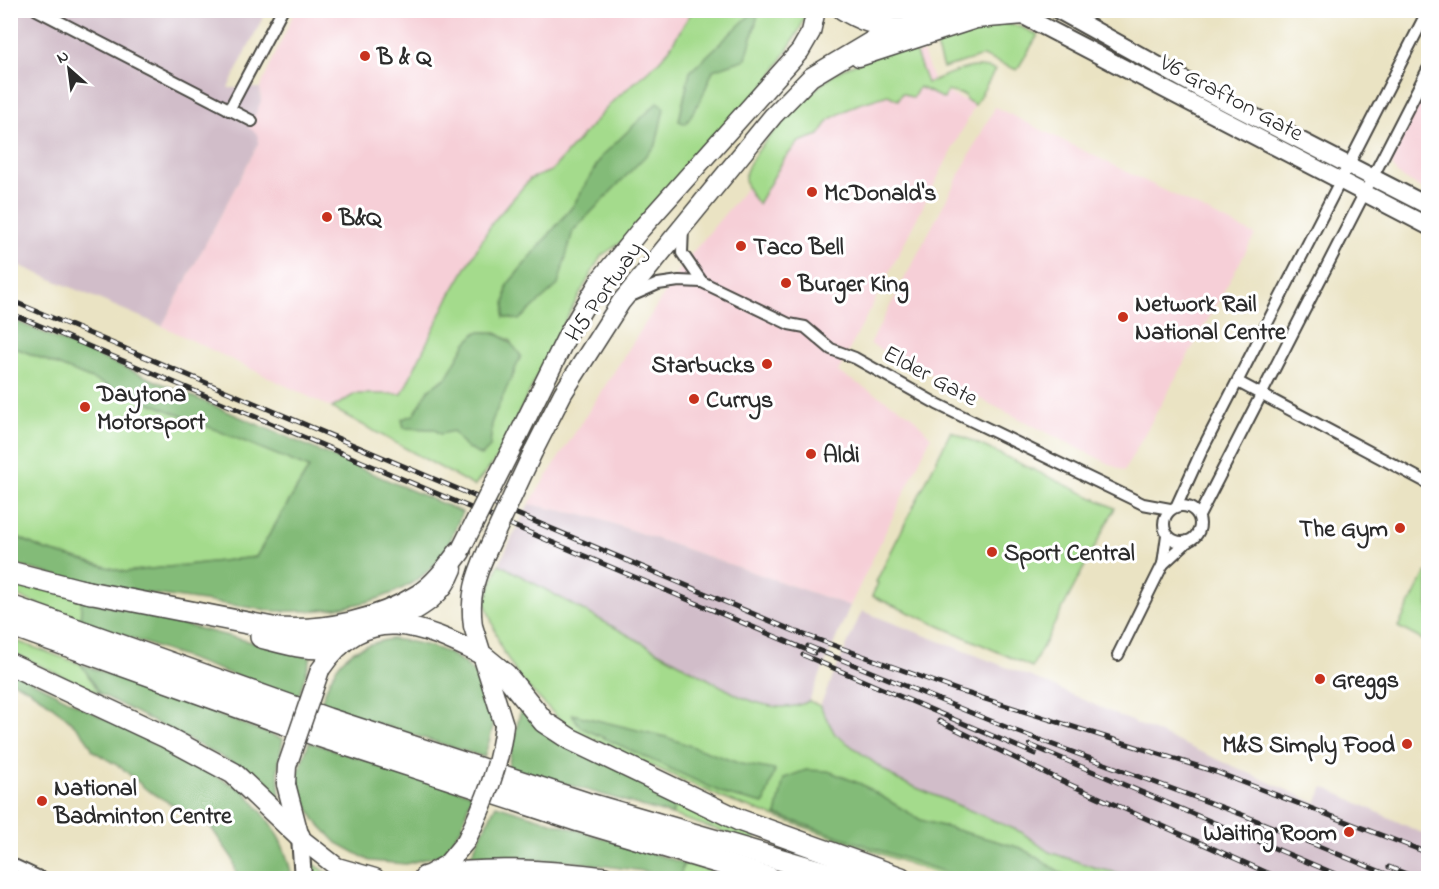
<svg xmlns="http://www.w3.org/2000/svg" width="1439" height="889" font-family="'Indie Flower',sans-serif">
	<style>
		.built { fill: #f6cfd7 }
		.industrial { fill: #d1bdc9 }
		.green { fill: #a4db8c; stroke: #68835c; stroke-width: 1.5; fill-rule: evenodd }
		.forest { fill: #83bb78; stroke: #577352; stroke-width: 1.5 }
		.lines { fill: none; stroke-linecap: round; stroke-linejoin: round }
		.street-casing { stroke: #484742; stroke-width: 14 }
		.secondary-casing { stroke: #484742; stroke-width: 20 }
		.primary-casing { stroke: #484742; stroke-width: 21 }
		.highway-casing { stroke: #484742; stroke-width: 24 }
		.street { stroke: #fff; stroke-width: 10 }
		.secondary { stroke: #fff; stroke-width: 16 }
		.primary { stroke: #fff; stroke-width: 18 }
		.highway { stroke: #fff; stroke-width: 21 }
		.rail-casing { stroke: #2b2b2b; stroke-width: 5 }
		.rail { stroke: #fff; stroke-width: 3; stroke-dasharray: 9; stroke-linecap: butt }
		.primary-bridge-casing { stroke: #484742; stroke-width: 21; stroke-linecap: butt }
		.primary-bridge { stroke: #fff; stroke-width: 18 }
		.poi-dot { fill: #c8321e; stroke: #fff; stroke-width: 2 }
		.labels { text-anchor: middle; stroke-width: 6; stroke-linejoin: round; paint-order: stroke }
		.poi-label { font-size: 24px; font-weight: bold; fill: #2b2b2b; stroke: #fff; text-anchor: start }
		.street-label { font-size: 24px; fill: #2b2b2b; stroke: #fff }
	</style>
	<rect width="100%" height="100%" fill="#fff"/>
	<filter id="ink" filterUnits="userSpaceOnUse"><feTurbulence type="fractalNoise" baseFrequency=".0167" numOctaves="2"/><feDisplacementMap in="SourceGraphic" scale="12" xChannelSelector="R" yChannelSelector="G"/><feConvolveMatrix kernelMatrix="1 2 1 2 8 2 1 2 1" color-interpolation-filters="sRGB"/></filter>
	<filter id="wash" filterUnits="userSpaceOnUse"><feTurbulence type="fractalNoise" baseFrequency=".008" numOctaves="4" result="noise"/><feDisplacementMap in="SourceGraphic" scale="24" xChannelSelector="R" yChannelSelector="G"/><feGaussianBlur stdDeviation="1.35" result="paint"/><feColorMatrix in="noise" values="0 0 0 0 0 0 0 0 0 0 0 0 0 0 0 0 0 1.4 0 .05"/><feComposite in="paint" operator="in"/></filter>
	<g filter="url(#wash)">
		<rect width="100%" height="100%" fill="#eae3c3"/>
		<g class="built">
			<polygon points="295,11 692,11 668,51 656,64 613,101 551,171 530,179 448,299 402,394 355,394 332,408 162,326 258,144 248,128 261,101 260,88"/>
			<polygon points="923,52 936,88 975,105 838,372 911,415 931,437 850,606 596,518 529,504 686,260 808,115 855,79"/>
			<polygon points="1428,77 1428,193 1397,174 1390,161 1391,150"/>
			<polygon points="995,107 1255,235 1124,471 870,344"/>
		</g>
		<g class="industrial">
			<polygon points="11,11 266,11 228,88 260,88 261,101 249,128 258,134 258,144 162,326 11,262"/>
			<polygon points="529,504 596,518 850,606 809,701 802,705 780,707 762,705 739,696 499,564"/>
			<polygon points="862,611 1034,678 1316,803 1324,787 1428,836 1428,878 1139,878 1096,868 1049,852 1020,832 898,780 835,734 820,706"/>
		</g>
		<g class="green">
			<path d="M692,11H806L800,29L756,102L641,229L601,256L560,330L495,461L474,486L332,408L355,394H402L448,299L492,223L530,179L551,171L613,101L656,64L668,51ZM708,56L746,59L713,70L702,97L685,123L679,120L690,72ZM602,156L613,188L573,231L504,317L507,285L573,206ZM477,332H494L511,341L514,374L503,390L492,421L490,447L464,446L453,431L440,434L434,429L404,428L402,419L414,415L429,389L446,378L466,343Z"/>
			<polygon points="999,23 1019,26 1038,35 1017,70 983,56 943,68 934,40"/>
			<path d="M912,43L927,83C948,75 972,61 995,70L975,105L966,100L965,95L947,91L944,99L919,87L913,98L902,93L898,100L888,95L856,105L830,119L819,135L799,142L784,159L758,204C751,195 742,184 746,172C755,145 818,82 843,69C865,58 890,51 912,43Z"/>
			<polygon points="11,346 309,468 256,557 125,572 45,550 11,534"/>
			<polygon points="951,431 1115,508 1032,667 872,596 878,583 876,582"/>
			<path d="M499,564L739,696C761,705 787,713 809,701L820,706L835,734L898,780L1021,832L1049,852L1096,868L1139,878H950L727,800L567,727L520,679L501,648L485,602Z"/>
			<polygon points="1426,572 1428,573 1428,643 1398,627"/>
			<polygon points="10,579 82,599 80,620 11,594"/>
			<polygon points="10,639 81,664 100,694 11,652"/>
			<polygon points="676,798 756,831 754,842 672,815"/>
			<polygon points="312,863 335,878 312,878"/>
			<polygon points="684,863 737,878 691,878 680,876"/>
		</g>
		<g class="forest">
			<polygon points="750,15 758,15 746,59 713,70 702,97 686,124 679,121 690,72"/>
			<polygon points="658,102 664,108 656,145 573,231 558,285 519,320 504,317 507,285 573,206 602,156"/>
			<path d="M11,319L462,512C456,526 451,542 443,554C408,604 330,613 275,611L97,586L11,564V534L45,550L125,572L256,557L309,468L11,346Z"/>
			<path d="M477,332C498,331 509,338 521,356L492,421L490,447L481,456L464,446L453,431L440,434L434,429L404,428L402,419L414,415L429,389L446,378L466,343Z"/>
			<polygon points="82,599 311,657 298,698 80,620"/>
			<path d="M390,639C431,643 473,654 488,698C490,706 493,716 493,725C492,735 487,747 484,757L320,706C335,662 343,649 390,639Z"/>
			<polygon points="81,664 283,739 278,768 280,800 245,769 100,694"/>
			<path d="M10,670L243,790C269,819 285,839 292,878H237L233,859L210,826L147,790L122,768L93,751C85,727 35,690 11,681Z"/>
			<polygon points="521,708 676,798 672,815 508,767"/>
			<polygon points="572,714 666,737 741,764 775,770 764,804 727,795 580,727"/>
			<polygon points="309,742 472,794 461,829 443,854 406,864 370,861 337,843 315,820 301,793 297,776"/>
			<polygon points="806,770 828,771 861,784 921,820 1021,848 1070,878 962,878 776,815 784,778"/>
			<polygon points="496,805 684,863 680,876 568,861 470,857"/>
		</g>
	</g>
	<g filter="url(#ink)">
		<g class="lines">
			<g class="street-casing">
				<g id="street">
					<polyline points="37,10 252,121"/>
					<polyline points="229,110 282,10"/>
					<polyline points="683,227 682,253 702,282"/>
					<polyline points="631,296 658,284 679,281 702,282 789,324 805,327 831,349 855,358 937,404 1143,504 1170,509"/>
					<polyline points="1238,382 1428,483"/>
					<polyline points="1177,505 1202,450 1428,10"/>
					<circle cx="1182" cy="524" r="18"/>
					<polyline points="1199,516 1428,69"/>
					<polyline points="1163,564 1167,535"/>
					<polyline points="1118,655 1163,564 1188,541"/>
					<polyline points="10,863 42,878"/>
				</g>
			</g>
			<g class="secondary-casing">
				<g id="secondary">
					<polyline points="1058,10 1206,92 1428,206"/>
					<polyline points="1014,11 1428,226"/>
					<polyline points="300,838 303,878"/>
				</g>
			</g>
			<g class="primary-casing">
				<g id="primary">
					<path d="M842,10C874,31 914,35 946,10"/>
					<polyline points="859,57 976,19 1025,15"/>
					<polyline points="514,444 568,334 602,277 641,229 800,51 811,32 816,10"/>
					<polyline points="533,452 563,393 621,302 773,116 811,77 893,28"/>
					<path d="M487,551C475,577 469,597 473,626L504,725"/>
					<path d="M389,625C416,610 442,599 453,569"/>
					<path d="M320,670C366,601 422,625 483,656"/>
					<polyline points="286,784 300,838 337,867 375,878"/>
					<polyline points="428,875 447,864 466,841"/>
				</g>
			</g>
			<g class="highway-casing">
				<g id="highway">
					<polyline points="10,572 91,593"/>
					<path d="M78,590L278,629C325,632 378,621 419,595C436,584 448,567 460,551"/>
					<polyline points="10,606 328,719 586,803 844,878"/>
					<polyline points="10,625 319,736 579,821 770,878"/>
					<path d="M261,637C288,644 311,652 339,645"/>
					<polyline points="484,657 506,675 544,722 570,739 739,820 901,878"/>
					<polyline points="10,664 166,737 233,773 299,836"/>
					<path d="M425,877C486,867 543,870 604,878"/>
				</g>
			</g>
			<use href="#street" class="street"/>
			<use href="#secondary" class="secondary"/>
			<use href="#primary" class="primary"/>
			<use href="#highway" class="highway"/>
			<g class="rail-casing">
				<g id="rail">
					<polyline points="10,300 794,631 963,692 1216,772 1428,853"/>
					<polyline points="10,313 814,653"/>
					<polyline points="808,646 1013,730 1243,815 1396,878"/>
					<polyline points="803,655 1035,754"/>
					<polyline points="939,721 1062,781 1279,878"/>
					<polyline points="1030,745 1345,878"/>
					<polyline points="1389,867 1417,878"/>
				</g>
			</g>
			<use href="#rail" class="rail"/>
			<g class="primary-bridge-casing">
				<g id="primary-bridge">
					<polyline points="460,551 514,444"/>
					<polyline points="487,551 533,452"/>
					<polyline points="286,784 287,766 320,670"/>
					<path d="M466,841C484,804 500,766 504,725"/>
				</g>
			</g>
			<use href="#primary-bridge" class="primary-bridge"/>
		</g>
	</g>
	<g class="poi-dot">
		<circle cx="365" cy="56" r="6"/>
		<circle cx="812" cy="192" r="6"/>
		<circle cx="327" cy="217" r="6"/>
		<circle cx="741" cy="246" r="6"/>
		<circle cx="786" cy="283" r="6"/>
		<circle cx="1123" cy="317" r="6"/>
		<circle cx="767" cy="364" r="6"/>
		<circle cx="694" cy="399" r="6"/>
		<circle cx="85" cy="407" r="6"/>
		<circle cx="811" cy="454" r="6"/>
		<circle cx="1400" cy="528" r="6"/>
		<circle cx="992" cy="552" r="6"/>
		<circle cx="1320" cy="679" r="6"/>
		<circle cx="1407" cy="744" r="6"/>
		<circle cx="42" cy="801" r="6"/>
		<circle cx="1349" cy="832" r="6"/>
	</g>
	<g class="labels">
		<g class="poi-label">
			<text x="377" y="64">B &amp; Q</text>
			<text x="824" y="200">McDonald's</text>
			<text x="339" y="225">B&amp;Q</text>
			<text x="753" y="254">Taco Bell</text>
			<text x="798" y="291">Burger King</text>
			<text x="1135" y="311">Network Rail<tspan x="1135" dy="28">National Centre</tspan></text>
			<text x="755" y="372" text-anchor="end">Starbucks</text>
			<text x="97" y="401">Daytona<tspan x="97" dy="28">Motorsport</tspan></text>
			<text x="706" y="407">Currys</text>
			<text x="823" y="462">Aldi</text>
			<text x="1388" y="536" text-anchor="end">The Gym</text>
			<text x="1004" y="560">Sport Central</text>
			<text x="1332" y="687">Greggs</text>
			<text x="1395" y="752" text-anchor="end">M&amp;S Simply Food</text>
			<text x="54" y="795">National<tspan x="54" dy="28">Badminton Centre</tspan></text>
			<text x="1337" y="840" text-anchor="end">Waiting Room</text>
		</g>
		<g class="street-label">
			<text transform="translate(1232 97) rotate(28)" y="8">V6 Grafton Gate</text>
			<text transform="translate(603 291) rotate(-55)" y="8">H5 Portway</text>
			<text transform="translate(931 375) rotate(28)" y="8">Elder Gate</text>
		</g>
	</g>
	<rect width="1439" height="889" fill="none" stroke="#fff" stroke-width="36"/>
	<g transform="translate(69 69) rotate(332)" stroke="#ffffff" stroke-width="4.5" paint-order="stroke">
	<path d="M0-4.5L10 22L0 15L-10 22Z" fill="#2b2b2b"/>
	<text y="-9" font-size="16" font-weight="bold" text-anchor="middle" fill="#2b2b2b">N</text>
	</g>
</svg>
